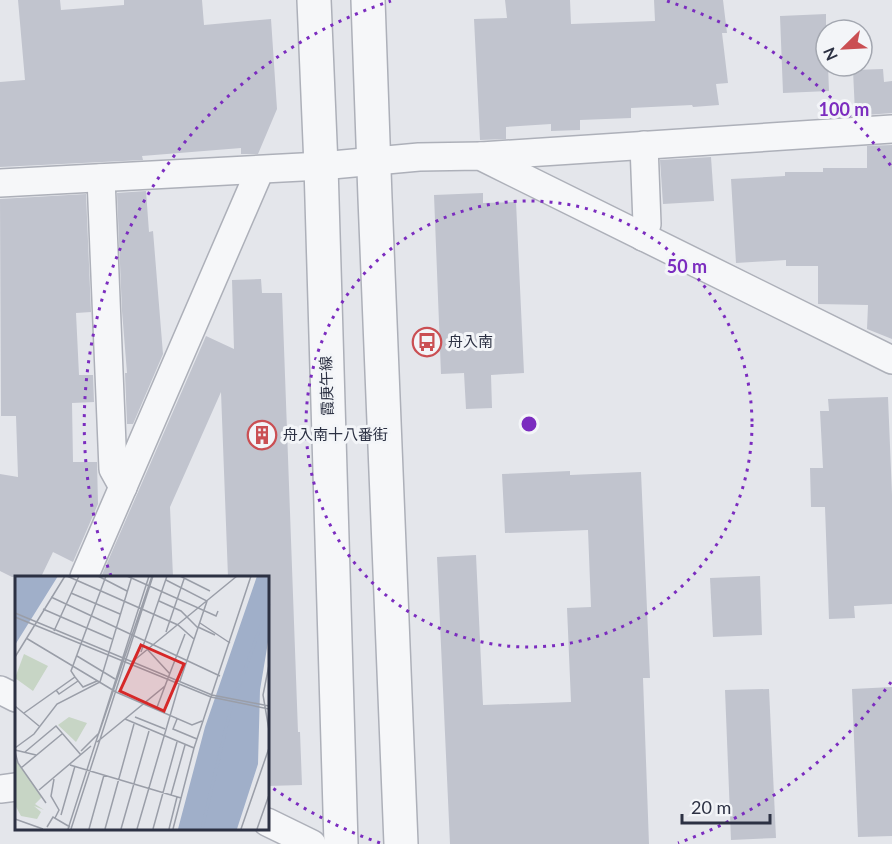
<svg xmlns="http://www.w3.org/2000/svg" width="892" height="844" font-family="Lato,'Noto Sans JP',sans-serif">
	<style>
		.building { fill: #c1c4ce }
		.lines { fill: none; stroke-linecap: round; stroke-linejoin: round }
		.minor-casing { stroke: #adb0b9; stroke-width: 30 }
		.tertiary-casing { stroke: #adb0b9; stroke-width: 36 }
		.minor { stroke: #f6f7f9; stroke-width: 27 }
		.tertiary { stroke: #f6f7f9; stroke-width: 33 }
		.ring { fill: none; stroke: #7b2cbf; stroke-width: 3; stroke-dasharray: 3 6 }
		.labels { text-anchor: middle; stroke-width: 6; stroke-linejoin: round; paint-order: stroke }
		.poi-label { font-size: 15px; fill: #2c3143; stroke: #f3f5f8; text-anchor: start }
		.street-label { font-size: 15px; fill: #2c3143; stroke: #f3f5f8 }
		.inset-river { fill: none; stroke: #a0afc9; stroke-width: 3 }
		.inset-road { fill: none; stroke: #9a9ea8; stroke-width: 1.5 }
		.view { fill: #d62828; fill-opacity: 0.15; stroke: #d62828; stroke-width: 3 }
		.inset-edge { fill: none; stroke: #2c3143; stroke-width: 3 }
		.centre { fill: #7b2cbf; stroke: #f3f5f8; stroke-width: 3 }
		.ring-label { font-size: 18px; text-anchor: middle; font-weight: bold; fill: #7b2cbf; stroke: #f3f5f8; stroke-width: 6; stroke-linejoin: round; paint-order: stroke }
	</style>
	<rect width="100%" height="100%" fill="#e4e6eb"/>
	<g class="building">
		<polygon points="18,0 60,0 61,10 124,5 124,0 202,0 204,25 271,19 277,109 258,154 241,154 241,148 142,156 143,160 0,167 0,82 25,80"/>
		<polygon points="505,0 570,0 571,24 655,21 654,0 723,0 727,33 722,33 728,83 716,84 719,105 693,107 692,105 631,108 631,118 580,120 580,130 551,131 551,124 506,127 506,139 480,140 474,19 507,18"/>
		<polygon points="826,14 826,66 828,66 829,91 783,93 780,16"/>
		<polygon points="883,69 884,82 892,81 892,113 866,115 866,113 855,113 853,70"/>
		<polygon points="892,145 892,339 867,329 868,305 818,304 818,266 786,266 786,260 736,263 731,179 785,176 785,172 823,172 823,168 867,168 867,146"/>
		<polygon points="711,157 714,201 663,204 660,160"/>
		<polygon points="146,191 149,232 153,231 163,354 133,424 127,424 125,373 127,373 122,311 117,193"/>
		<polygon points="483,193 483,203 516,202 524,373 491,375 492,408 466,409 464,373 441,374 434,195"/>
		<polygon points="86,194 91,312 76,313 79,375 93,375 94,402 72,403 73,462 97,462 98,504 73,562 53,552 41,577 12,577 0,571 0,474 18,477 16,416 1,416 0,199"/>
		<polygon points="261,279 262,293 282,293 298,732 300,732 302,785 267,786 267,577 228,577 221,392 170,507 173,577 101,577 206,336 234,349 232,280"/>
		<polygon points="888,397 892,495 892,604 854,606 855,618 829,619 825,507 811,507 810,468 823,468 820,411 829,411 828,399"/>
		<polygon points="570,471 570,475 641,472 650,678 643,678 649,844 450,844 437,557 476,555 483,705 571,702 567,608 591,607 588,530 505,533 502,474"/>
		<polygon points="760,576 762,635 713,637 710,578"/>
		<polygon points="892,687 892,836 858,837 852,689"/>
		<polygon points="769,689 776,838 731,840 725,690"/>
	</g>
	<g class="lines">
		<g class="minor-casing">
			<g id="minor">
				<polyline points="481,156 892,129"/>
				<polyline points="101,178 113,469 123,487"/>
				<polyline points="0,183 321,166 419,157 480,156 892,360"/>
				<polyline points="643,237 647,224 644,145"/>
				<polyline points="84,577 260,170"/>
				<polyline points="0,690 16,698"/>
				<polyline points="0,789 16,787"/>
				<polyline points="267,822 312,844"/>
			</g>
		</g>
		<g class="tertiary-casing">
			<g id="tertiary">
				<polyline points="314,0 321,166 341,844"/>
				<polyline points="368,0 375,198 401,844"/>
			</g>
		</g>
		<use href="#minor" class="minor"/>
		<use href="#tertiary" class="tertiary"/>
	</g>
	<g class="ring">
		<circle cx="529" cy="424" r="223"/>
		<path d="M891 682A445 445 0 0 1 678 843M380 843A445 445 0 0 1 267 784M111 576A445 445 0 0 1 391 1M667 1A445 445 0 0 1 891 166"/>
	</g>
	<defs>
		<g id="bus-ring" transform="scale(1.5)"><circle r="9.5" fill="#f3f5f8" stroke="#ca4f53" stroke-width="1.5"/><path d="M-5-6H5V4H4V6H2V4H-2V6H-4V4H-5ZM-3.5-4V0h7V-4ZM-3.5 1.2v1.5H-2V1.2ZM2 1.2v1.5H3.5V1.2Z" fill="#ca4f53"/></g>
		<g id="building-ring" transform="scale(1.5)"><circle r="9.5" fill="#f3f5f8" stroke="#ca4f53" stroke-width="1.5"/><path d="M-4-6H4V6H1V3H-1V6H-4ZM-2.5-4.3h1.7v1.8h-1.7ZM.8-4.3h1.7v1.8H.8ZM-2.5-1h1.7V.8h-1.7ZM.8-1h1.7V.8H.8Z" fill="#ca4f53"/></g>
	</defs>
	<g fill-rule="evenodd">
		<use href="#bus-ring" x="427" y="342"/>
		<use href="#building-ring" x="262" y="435"/>
	</g>
	<g class="labels">
		<g class="poi-label">
			<text x="448" y="347">舟入南</text>
			<text x="283" y="440">舟入南十八番街</text>
		</g>
		<g class="street-label">
			<text transform="translate(327 386) rotate(-92)" y="5">霞庚午線</text>
		</g>
	</g>
	<g transform="translate(15 576)">
		<rect width="254" height="254" fill="#e4e6eb"/>
		<path d="M9,78L33,90L18,115L0,102ZM54,141L72,147L61,166L43,149ZM0,176L1,184L27,221L20,228L29,234L19,230L26,236L22,243L6,240L0,229Z" fill="#c7d5c5"/>
		<path d="M0,0H43L0,69ZM242,0H253V66L245,114L243,188L222,253H163L190,151Z" fill="#a0afc9"/>
		<path class="inset-river" d="M219,123L254,28M187,253L217,127"/>
		<path class="inset-road" d="M52,0L163,49L179,63M83,0L112,15M112,0L201,40L203,35M165,0L195,15M151,4L192,25L165,105M56,17L105,38M36,21L205,100M144,25L166,35L183,52M28,33L97,63M0,37L197,119L254,130M0,41L196,121L254,133M185,47L215,67M183,51L200,59M39,55L64,0M151,56L169,3M11,62L101,116L177,149L187,145M132,73L155,98M126,76L152,0M62,80L100,103M0,81L50,0M117,86L222,0M254,89L248,119L254,154M60,101L56,95L91,0M41,114L44,118L63,105M0,130L24,150M141,134L150,110M9,137L60,101L68,111L82,105M120,141L150,153M110,143L179,172M162,143L158,153L182,163M82,166L150,110L170,58M0,172L19,158L42,128L85,106L117,0M0,174L21,179M66,175L84,157L137,0M0,176L3,187L31,227M10,176L41,150L66,179M55,189L166,222M6,192L47,158M39,203L36,220L44,234L40,242M24,214L76,170M156,219L170,169M46,239L60,190M0,243L28,253M32,251L38,241L55,251M53,253L134,0M56,253L138,0M74,253L89,199M90,253L119,148M106,253L134,155M122,253L164,109M138,253L162,166M154,253L162,221M158,253L179,172L236,0M226,253L254,172M242,253L254,219"/>
		<path class="view" d="M126,69L169,88L149,135L105,115Z"/>
		<rect width="254" height="254" class="inset-edge"/>
	</g>
	<circle cx="529" cy="424" r="9" class="centre"/>
	<g class="ring-label">
		<text x="844" y="116">100 m</text>
		<text x="687" y="273">50 m</text>
	</g>
	<g transform="translate(844 48) rotate(246)"><circle r="28" fill="#f3f5f8" stroke="#a3a7b0" stroke-width="1.5"/>
	<path d="M0-4.5L10 22L0 15L-10 22Z" fill="#ca4f53"/>
	<text y="-9" font-size="16" font-weight="bold" text-anchor="middle" fill="#2c3143">N</text>
	</g>
	<path d="M682 814v9h88v-9" fill="none" stroke="#2c3143" stroke-width="3"/>
	<text x="691" y="814" font-size="18" fill="#2c3143" stroke="#f3f5f8" stroke-width="4.5" paint-order="stroke">20 m</text>
</svg>
